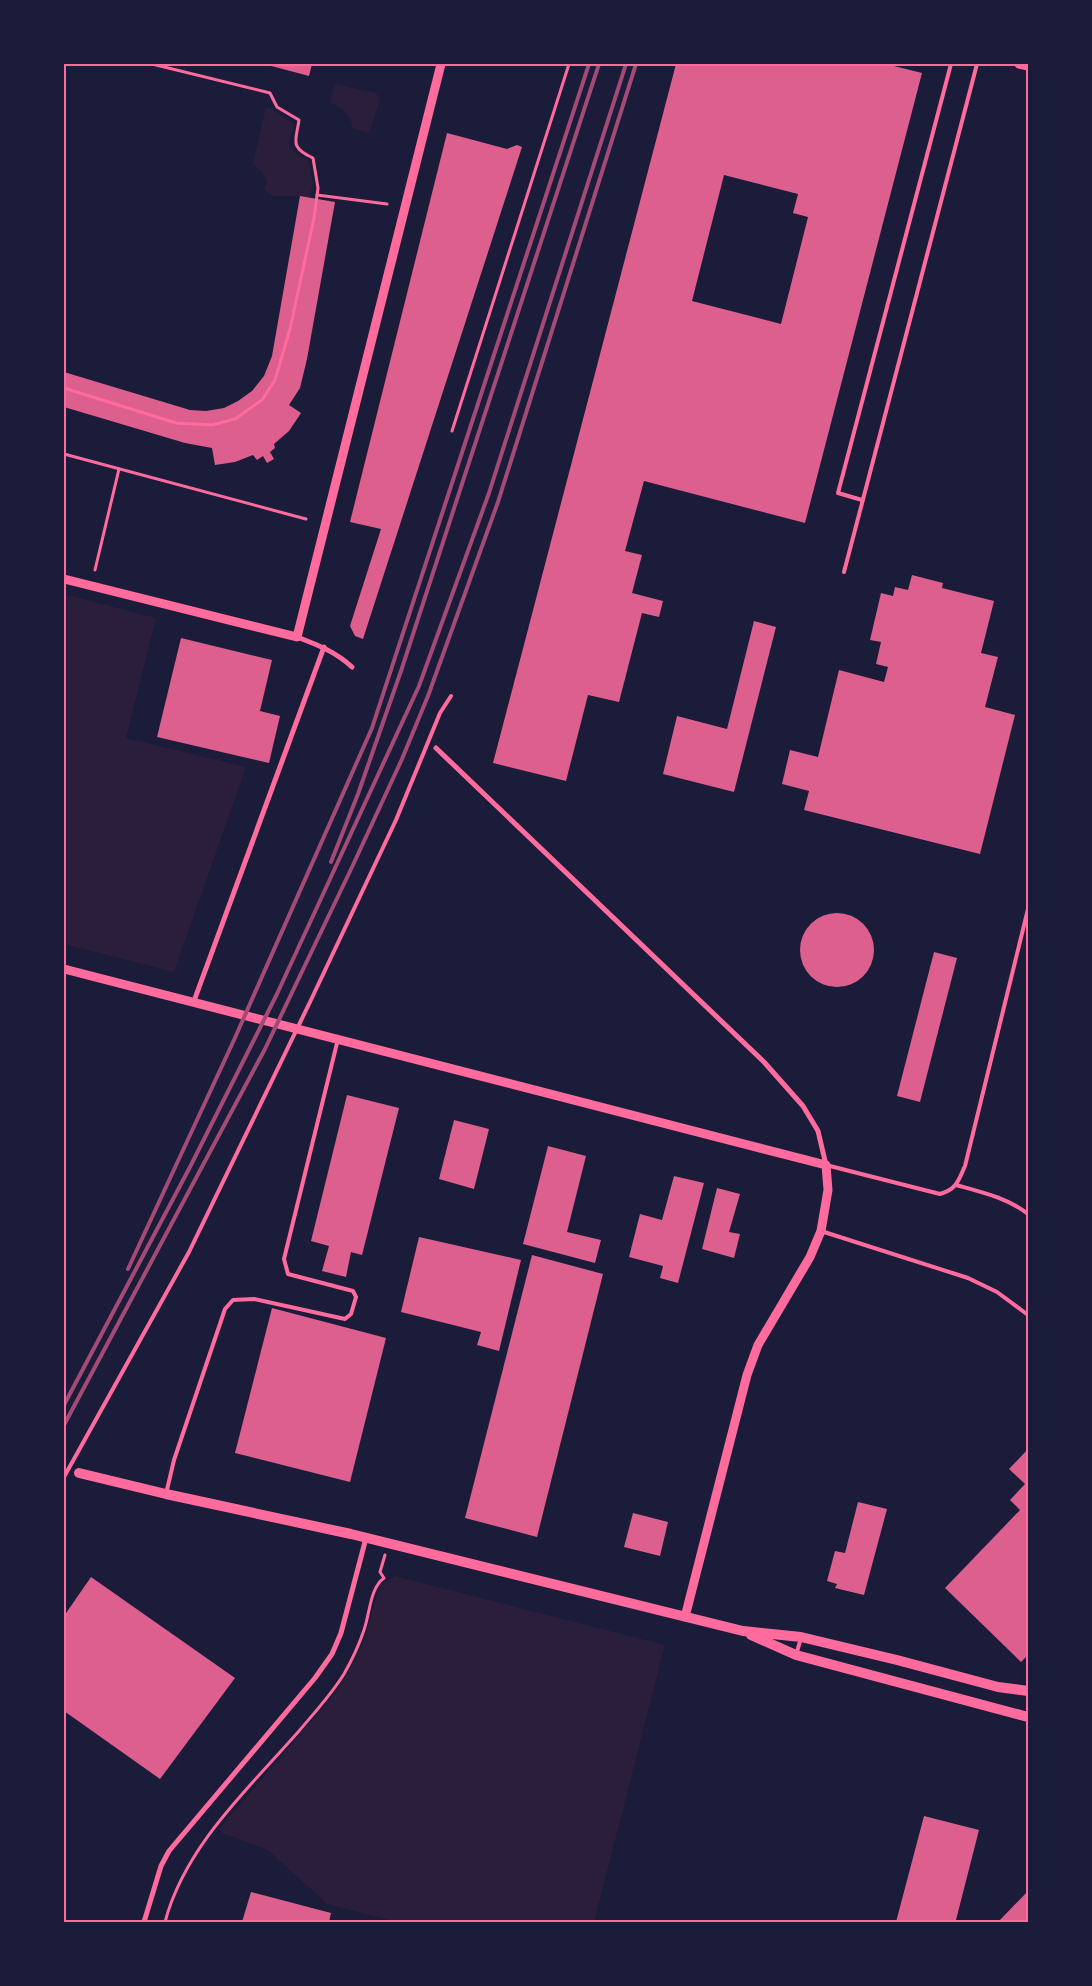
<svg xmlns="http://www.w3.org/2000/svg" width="1092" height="1986" font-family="'Archivo Narrow',sans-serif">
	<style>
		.green { fill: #2a1e3b }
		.building { fill: #dd5f8e; fill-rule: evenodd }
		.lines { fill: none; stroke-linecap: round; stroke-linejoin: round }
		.path { stroke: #ff6b9d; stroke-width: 3 }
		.service { stroke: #ff6b9d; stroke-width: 4 }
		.minor { stroke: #ff6b9d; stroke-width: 5 }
		.tertiary { stroke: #ff6b9d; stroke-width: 9 }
		.secondary { stroke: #ff6b9d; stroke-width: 10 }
		.rail { stroke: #a44b75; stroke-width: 4 }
		.neatline { fill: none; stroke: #ff6b9d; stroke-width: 2 }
	</style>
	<rect width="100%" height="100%" fill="#1b1b3a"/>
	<g class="green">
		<path d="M335,84L376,93L380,99L369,133L353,128C350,115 342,107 330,103Z"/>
		<path d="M266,107L272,108L295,125C284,144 290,153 309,160L313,183L310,197L272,196L264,189L267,182L261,171L253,164Z"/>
		<polygon points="64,594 156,618 126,738 246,767 174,972 64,944"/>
		<polygon points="395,1576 665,1645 594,1922 397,1922 327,1904 268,1850 222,1833 219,1829 333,1696 357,1657 364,1640 380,1585"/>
	</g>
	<g class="building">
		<polygon points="264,64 312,64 309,76"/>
		<path d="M676,64H886L922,73L805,523L644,481L625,551L642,555L632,593L663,601L659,617L642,613L619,702L588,695L566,781L493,763ZM724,175L798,194L793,213L808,217L781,324L692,301Z"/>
		<polygon points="447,133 507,149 517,145 522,147 363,639 355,636 350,626 381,529 350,522"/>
		<polygon points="300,196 335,202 307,359 300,388 289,405 301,413 289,431 274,444 275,448 270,452 274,459 267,463 263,456 257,460 253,455 235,462 215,465 212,448 185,443 64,407 64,372 190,410 206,411 224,408 238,401 252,391 264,376 272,356"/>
		<polygon points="912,575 943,583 942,588 994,601 981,653 998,657 985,707 1015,715 980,854 804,810 809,791 782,784 790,750 818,757 839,670 884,682 888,667 876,664 881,642 870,640 881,593 893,596 895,587 908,590"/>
		<polygon points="754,621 776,627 734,792 663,774 677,716 727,729"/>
		<polygon points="181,638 272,660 260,711 280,716 269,763 157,737"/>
		<circle cx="837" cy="950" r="37"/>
		<polygon points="934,952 957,958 920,1102 897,1096"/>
		<polygon points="347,1095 399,1108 362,1255 351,1252 346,1277 322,1271 329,1246 311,1241"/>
		<polygon points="454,1120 489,1129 474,1189 439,1179"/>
		<polygon points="548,1146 586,1156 567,1232 601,1240 595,1263 523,1244"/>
		<polygon points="674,1176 704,1183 678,1283 660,1278 663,1266 629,1257 640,1214 662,1220"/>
		<polygon points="717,1188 740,1194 729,1232 740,1234 734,1258 702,1249"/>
		<polygon points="419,1237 521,1260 499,1351 477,1345 481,1332 401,1312"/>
		<polygon points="532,1255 603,1274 537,1537 465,1518"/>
		<polygon points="272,1308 386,1338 350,1482 235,1453"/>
		<polygon points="1028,1449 1028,1655 1021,1662 945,1588 1020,1510 1010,1500 1025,1484 1009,1469"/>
		<polygon points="858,1502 887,1509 864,1595 835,1588 837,1584 827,1581 835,1551 845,1553"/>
		<polygon points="633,1513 668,1522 660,1556 624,1547"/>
		<polygon points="91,1577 235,1678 160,1779 64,1711 64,1616"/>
		<polygon points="924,1816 979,1830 956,1920 962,1922 896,1922"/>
		<polygon points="1028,1891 1028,1922 998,1922"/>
		<polygon points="251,1892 331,1913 329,1922 242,1922"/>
	</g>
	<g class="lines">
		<g class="path">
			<polyline points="64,64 71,64"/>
			<polyline points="317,195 387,204"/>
			<path d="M64,388L176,423L212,425L235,419L262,400L275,380L290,329L314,218L318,188L313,158C289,147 296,141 299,120L277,107L270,93L152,64"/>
			<polyline points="452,431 569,64"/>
			<polyline points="64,454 306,519"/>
			<polyline points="95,570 119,469"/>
			<path d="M165,1922C185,1846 248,1789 299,1731C314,1713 331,1695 344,1674C352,1660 359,1645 364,1630C370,1613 370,1588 384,1578L380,1572L385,1555"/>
		</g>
		<g class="service">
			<polyline points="862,500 838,493 951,64"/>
			<polyline points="844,572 977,64"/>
			<path d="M826,1165L940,1194C957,1189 958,1181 965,1166L1028,909"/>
			<path d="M956,1185C981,1192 1008,1198 1028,1214"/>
			<polyline points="821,1231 968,1278 997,1292 1028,1315"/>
			<polyline points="64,1477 189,1252 310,1002 396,820 440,713 451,696"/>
			<polyline points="166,1494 174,1460 225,1309 233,1300 254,1299 345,1319 351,1314 356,1297 353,1291 288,1274 284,1259 338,1039"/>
			<polyline points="796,1655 801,1638"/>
		</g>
		<g class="minor">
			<path d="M297,637C318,645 336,652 352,667"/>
			<polyline points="436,748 764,1062 803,1106 818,1131 826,1165"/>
			<polyline points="194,1001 324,647"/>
			<polyline points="144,1922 161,1866 169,1851 315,1678 332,1654 341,1633 366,1538"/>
		</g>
		<g class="tertiary">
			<polyline points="1019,64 1028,66"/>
			<polyline points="64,579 297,637 441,64"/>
			<polyline points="64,969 826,1165 828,1190 821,1231 810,1257 758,1345 747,1375 685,1617"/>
		</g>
		<g class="secondary">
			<polyline points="79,1473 166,1494 351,1534 743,1631 801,1637 897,1660 998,1687 1028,1691"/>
			<polyline points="751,1635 796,1655 1028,1717"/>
		</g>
		<g class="rail">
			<polyline points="331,862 358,794 401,671 599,64"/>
			<polyline points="128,1269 234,1040 372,728 589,64"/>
			<polyline points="64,1405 190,1167 277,994 419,686 489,493 626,64"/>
			<polyline points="64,1425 265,1049 353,865 402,759 428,696 498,502 636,64"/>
		</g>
	</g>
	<rect width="1092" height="1986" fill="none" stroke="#1b1b3a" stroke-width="130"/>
	<rect x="65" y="65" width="962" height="1856" class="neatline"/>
</svg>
